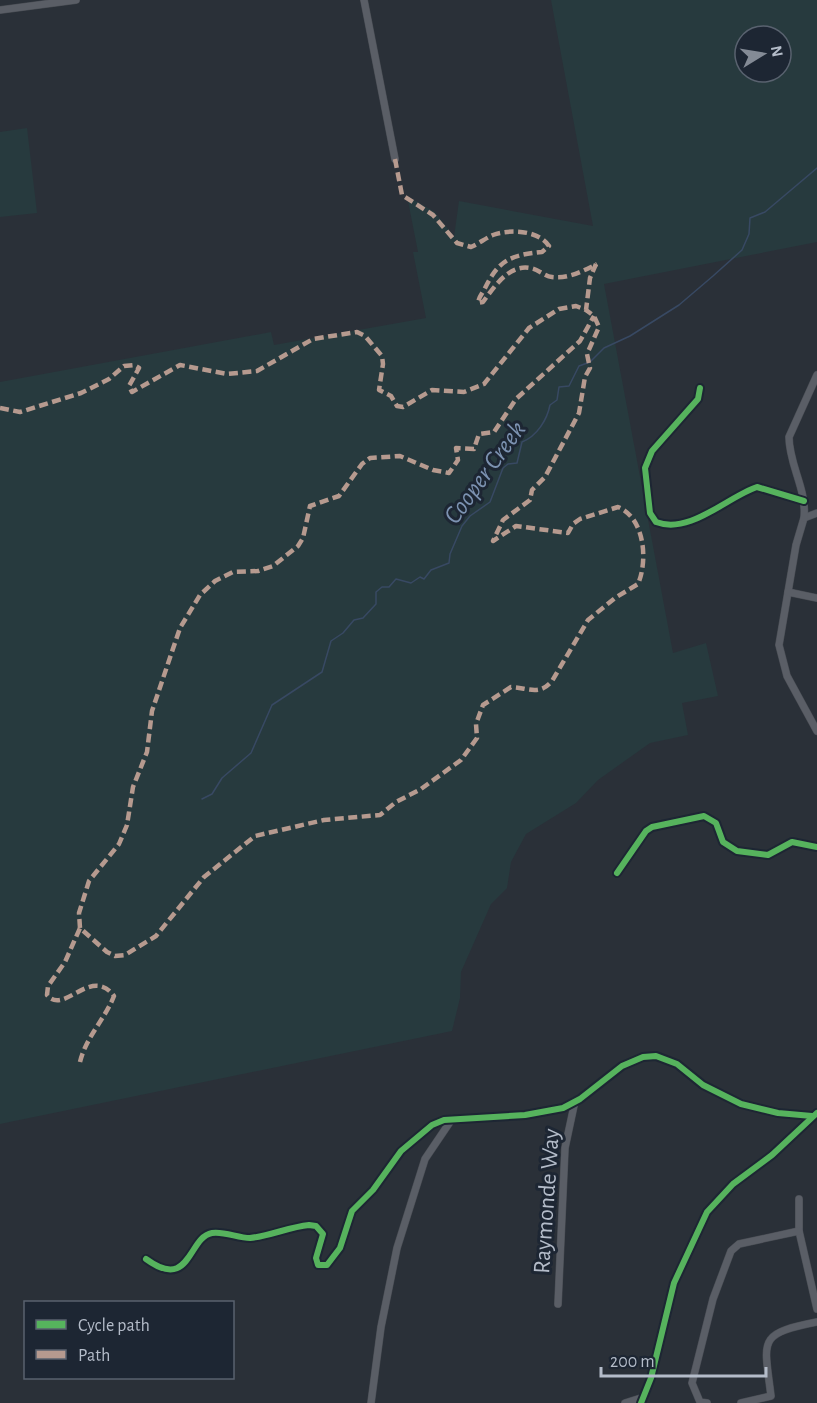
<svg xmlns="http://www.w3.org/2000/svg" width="817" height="1403" font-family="'Alegreya Sans',sans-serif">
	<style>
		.green { fill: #273a3e; fill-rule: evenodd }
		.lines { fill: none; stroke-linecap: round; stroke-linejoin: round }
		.stream { stroke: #384963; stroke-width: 1.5 }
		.minor-casing { stroke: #484c53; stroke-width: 8 }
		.minor { stroke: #5a5e66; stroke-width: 7 }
		.quiet { stroke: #b69a8f; stroke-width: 4.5; stroke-dasharray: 9 4.5; stroke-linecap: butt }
		.cycleway-casing { stroke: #1d2633; stroke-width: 10 }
		.cycleway { stroke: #56b35d; stroke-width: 6 }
		.labels { text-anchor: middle; stroke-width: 6; stroke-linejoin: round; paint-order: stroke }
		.street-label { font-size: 24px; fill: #b4bcc9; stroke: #1d2633 }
		.water-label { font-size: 26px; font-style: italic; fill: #7c92b1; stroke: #1d2633 }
	</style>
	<rect width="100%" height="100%" fill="#2a3038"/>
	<g class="green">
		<path d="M551,0H817V242L604,284L673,653L706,643L718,696L682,703L688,735L650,743L598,780L576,803L526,834L511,862L507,888L491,904L461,972L460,998L452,1031L0,1124V382L271,332L274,345L426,318L413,252H418L407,196L435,212L454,237L459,201L593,226ZM745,36H781V72H745Z"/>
		<polygon points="27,128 37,213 0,217 0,132"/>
	</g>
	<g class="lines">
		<path class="stream" d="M202,799L212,794L222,778L251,753L272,705L322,672L331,641L343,633L354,620L363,618L376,604V592L382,587H389L396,579L411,583L420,577L424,579L431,570L449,563L450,554L462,526L470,516L490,502L503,468L508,464L517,463L522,442C537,436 547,420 550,405L557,400L559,387L569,386L579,366L590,362L604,348L630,336L679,305L713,276L742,250L749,234L750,218L765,212L817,168"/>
		<g class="minor-casing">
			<g id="minor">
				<polyline points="364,0 395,159"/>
				<polyline points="0,10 76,0"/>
				<path d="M700,388L698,399L652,451L645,468L650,513L656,522C690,535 727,497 757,487L804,501"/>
				<polyline points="817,513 804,518 796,545 779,645 787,676 817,731"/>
				<path d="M804,518C807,489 789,465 789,437L817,375"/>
				<polyline points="788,592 817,598"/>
				<polyline points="617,873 646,831 652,827 704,816 716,823 723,842 737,851 768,855 792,842 817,847"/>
				<polyline points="799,1199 799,1231 817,1309"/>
				<path d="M146,1259C191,1292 188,1237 212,1233C224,1231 238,1238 250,1238C270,1236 289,1227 309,1225L316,1226L323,1234L316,1258L318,1265H327L340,1248L352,1211L373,1190L401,1151L432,1125L444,1120L525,1115L563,1108L580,1099L622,1066L643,1057L656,1056L677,1064L703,1085L741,1104L778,1113L812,1116"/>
				<polyline points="558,1304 565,1148 575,1101"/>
				<polyline points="371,1403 381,1327 397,1248 425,1159 452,1119"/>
				<polyline points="625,1403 644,1397"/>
				<polyline points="641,1403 651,1378 674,1283 707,1212 733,1184 772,1155 817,1113"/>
				<polyline points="707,1403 700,1402 692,1383 713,1299 731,1251 739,1244 799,1231"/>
				<path d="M741,1403L771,1396C764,1339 757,1334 817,1322"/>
			</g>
		</g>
		<use href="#minor" class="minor"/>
		<g class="quiet">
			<path d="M395,159L402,195L433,215L457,243L471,247C478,244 486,238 493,235C509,229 539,230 549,246L542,252C509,255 498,261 484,290C481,295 479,297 478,303L483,302C494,287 509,264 530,268C538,269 544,276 552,277C568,279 583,271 597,264"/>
			<polyline points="0,408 20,412 81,393 109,379 124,366 134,365 139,368 129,386 132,392 180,365 227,374 257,371 313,339 357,332 365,336 382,356 383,364 379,390 391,396 397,406 403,407 432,390 464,392 484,384 529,328 559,309 576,306 586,310 590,278 596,264"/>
			<polyline points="80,928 79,913 89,881 119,844 127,825 133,787 147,752 152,711 180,628 200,595 215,581 233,572 258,571 273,566 298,546 303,538 310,506 339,496 362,464 370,458 400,456 433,470 449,473 458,460 456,448 474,449 479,434 494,432 516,399 580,341 594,316"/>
			<path d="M80,1062C86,1037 105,1019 114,996C91,965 64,1016 47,995L48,986L65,962L80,928L107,952L115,956L125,955L156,936L204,877L255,836L324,820L380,815L396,802L421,789L461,760L477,738L476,724L483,705L511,687C529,688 539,696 552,681L588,620L615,598L638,584C648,561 645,518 618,507L580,519L573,524L568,533L516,526L493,541L503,520L530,500L532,490L545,477L579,413L585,377L590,368L587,354L599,327L594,316L586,310"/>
		</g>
		<g class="cycleway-casing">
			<g id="cycleway">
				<path d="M700,388L698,399L652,451L645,468L650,513L656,522C690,535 727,497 757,487L804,501"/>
				<polyline points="617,873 646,831 652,827 704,816 716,823 723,842 737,851 768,855 792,842 817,847"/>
				<path d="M146,1259C191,1292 188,1237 212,1233C224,1231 238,1238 250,1238C270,1236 289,1227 309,1225L316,1226L323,1234L316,1258L318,1265H327L340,1248L352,1211L373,1190L401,1151L432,1125L444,1120L525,1115L563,1108L580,1099L622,1066L643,1057L656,1056L677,1064L703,1085L741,1104L778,1113L812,1116"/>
				<polyline points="641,1403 651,1378 674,1283 707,1212 733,1184 772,1155 817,1113"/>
			</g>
		</g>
		<use href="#cycleway" class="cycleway"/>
	</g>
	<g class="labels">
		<g class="street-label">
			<text transform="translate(546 1201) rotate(-86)" y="8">Raymonde Way</text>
		</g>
		<g class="water-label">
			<text transform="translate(484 472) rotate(-54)" y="9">Cooper Creek</text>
		</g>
	</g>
	<rect x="24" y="1301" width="210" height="78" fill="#1d2633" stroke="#59626f" stroke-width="1.5"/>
	<rect x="36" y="1320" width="30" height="9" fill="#56b35d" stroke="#59626f" stroke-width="1.5"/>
	<text x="78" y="1331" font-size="18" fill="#b4bcc9">Cycle path</text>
	<rect x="36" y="1350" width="30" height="9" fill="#b69a8f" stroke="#59626f" stroke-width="1.5"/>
	<text x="78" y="1361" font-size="18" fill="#b4bcc9">Path</text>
	<g transform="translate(763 54) rotate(79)"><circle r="28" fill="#1d2633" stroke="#59626f" stroke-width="1.5"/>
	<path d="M0-4.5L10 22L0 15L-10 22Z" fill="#848b96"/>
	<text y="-9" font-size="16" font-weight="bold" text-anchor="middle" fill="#b4bcc9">N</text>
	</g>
	<path d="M601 1367v9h165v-9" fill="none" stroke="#b4bcc9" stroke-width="3"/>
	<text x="610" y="1367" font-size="18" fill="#b4bcc9" stroke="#1d2633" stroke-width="4.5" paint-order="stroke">200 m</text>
</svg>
